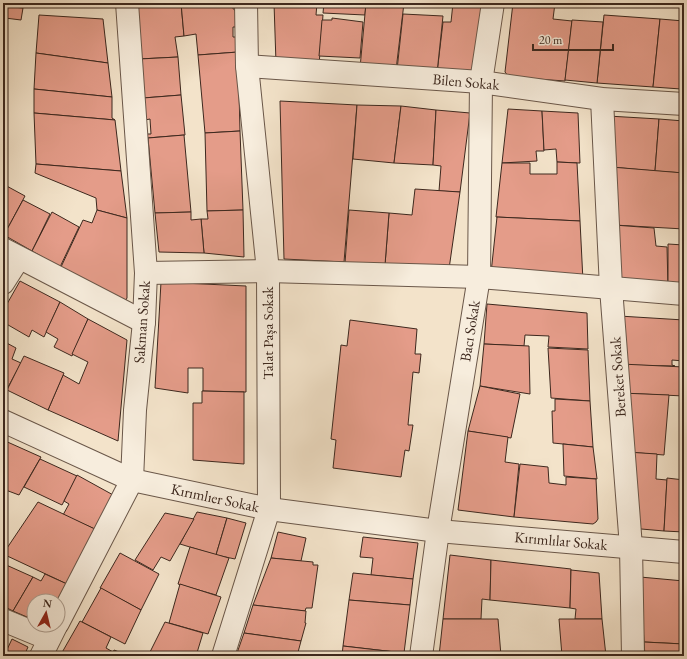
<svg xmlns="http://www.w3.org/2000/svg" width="687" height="659" font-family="'EB Garamond',serif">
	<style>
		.building { fill: #e49c89; stroke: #3d281e }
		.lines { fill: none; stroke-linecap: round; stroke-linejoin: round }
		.street-casing { stroke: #6a5749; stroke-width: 24 }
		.street { stroke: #f7eddd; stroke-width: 22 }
		.labels { text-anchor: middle; stroke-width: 3; stroke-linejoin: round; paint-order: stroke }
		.street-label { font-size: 15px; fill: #3d281e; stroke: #f7eddd }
	</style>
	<rect width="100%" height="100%" fill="#f3e3ca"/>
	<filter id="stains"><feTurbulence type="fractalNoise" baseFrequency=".005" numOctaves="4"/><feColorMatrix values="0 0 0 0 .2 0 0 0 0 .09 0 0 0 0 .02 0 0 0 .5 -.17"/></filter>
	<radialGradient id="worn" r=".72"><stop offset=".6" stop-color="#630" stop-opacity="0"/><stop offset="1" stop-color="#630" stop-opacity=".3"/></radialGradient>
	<g class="building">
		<polygon points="3,3 4,3 5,63 3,63"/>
		<polygon points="5,3 13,3 13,7 23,8 21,20 5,18"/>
		<polygon points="134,3 181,3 184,36 175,37 178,57 139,59"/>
		<polygon points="181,3 218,3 231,6 237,13 238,27 233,27 233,37 238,37 238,52 198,55 196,34 184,36"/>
		<polygon points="274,3 317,3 316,15 323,15 319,65 276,63"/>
		<polygon points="324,3 366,3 365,15 323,13"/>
		<polygon points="366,3 404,3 396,70 360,68"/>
		<polygon points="453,3 485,3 478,71 437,73 443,22 451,22"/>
		<polygon points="513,3 555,3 553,19 572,21 565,81 509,77 505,72"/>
		<polygon points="403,14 443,16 437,73 397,70"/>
		<polygon points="39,15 103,19 108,63 36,53"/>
		<polygon points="604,15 660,19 653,87 597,83"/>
		<polygon points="332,18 363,22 360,58 319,56 322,20 332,20"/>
		<polygon points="660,19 684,21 684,55 681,89 653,87"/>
		<polygon points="572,20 603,22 597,83 565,80"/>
		<polygon points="238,52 240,131 205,133 198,55"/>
		<polygon points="36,53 108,63 112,97 34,89"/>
		<polygon points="684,56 684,90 681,89"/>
		<polygon points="178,57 181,95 143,98 139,59"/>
		<polygon points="34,89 112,97 112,118 115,120 34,113"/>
		<polygon points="181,95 185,135 147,138 147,134 151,134 150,119 145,120 143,98"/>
		<polygon points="280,101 357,105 344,262 284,259"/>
		<polygon points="357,105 401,106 394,163 353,159"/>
		<polygon points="401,106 436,110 433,165 394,163"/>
		<polygon points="508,109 542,111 544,151 536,151 537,161 502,163"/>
		<polygon points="436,110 470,113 460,192 439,191 441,166 433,165"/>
		<polygon points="542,111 578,113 580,163 557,162 556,149 544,150"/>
		<polygon points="34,113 115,120 121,171 36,164"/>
		<polygon points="608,116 659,119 655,171 611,167"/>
		<polygon points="659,119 684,121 684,173 655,171"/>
		<polygon points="240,131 243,210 207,211 205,133"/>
		<polygon points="184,135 191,212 155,213 148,138"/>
		<polygon points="557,162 577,163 580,221 496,217 502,163 530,163 530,174 557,174"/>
		<polygon points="36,164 121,171 127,218 97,210 96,198 35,173"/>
		<polygon points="611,167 684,173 684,229 614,225"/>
		<polygon points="3,184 25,196 4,235 3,234"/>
		<polygon points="415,189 460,192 449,269 385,265 389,213 412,215"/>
		<polygon points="23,200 50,214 32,251 4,235"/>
		<polygon points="97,210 127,218 127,298 124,303 61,267 83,220 92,223"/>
		<polygon points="243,210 244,257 204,253 201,219 208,219 207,211"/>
		<polygon points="349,210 389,213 385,265 345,263"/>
		<polygon points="52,212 79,227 60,267 32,251"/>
		<polygon points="191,212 191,220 201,219 204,253 159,252 155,213"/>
		<polygon points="497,217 580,221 583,281 491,273"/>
		<polygon points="614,225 654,228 656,246 667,247 668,287 617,283"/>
		<polygon points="668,244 684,245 684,289 668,288"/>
		<polygon points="20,281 60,302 44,337 32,330 29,337 3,322 3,311"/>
		<polygon points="161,282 246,286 246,392 203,391 203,368 188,368 188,393 155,388"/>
		<polygon points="60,302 88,319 72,356 54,347 58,339 46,332"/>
		<polygon points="487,304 587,313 588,349 548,347 549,336 525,335 524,346 484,344"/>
		<polygon points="619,316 684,320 684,361 672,360 672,365 675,366 622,365"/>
		<polygon points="88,319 127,340 118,441 48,410 63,375 79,384 88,362 72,354"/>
		<polygon points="350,320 417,329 415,354 421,354 419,373 413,372 408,425 413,425 409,451 405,450 401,477 333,468 336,440 331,439 341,345 347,346"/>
		<polygon points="3,341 16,348 12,359 21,363 7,389 3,387"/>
		<polygon points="484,344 529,346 530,394 480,386"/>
		<polygon points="548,348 588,350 590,401 551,398"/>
		<polygon points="24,356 64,373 48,410 7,390"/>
		<polygon points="621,364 684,367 684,396 621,393"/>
		<polygon points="480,386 520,394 511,438 468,431"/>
		<polygon points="202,391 244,392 244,464 193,460 193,403 202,403"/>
		<polygon points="621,393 669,395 664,455 627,452"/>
		<polygon points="555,399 590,401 593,447 553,443 552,411 555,411"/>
		<polygon points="468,431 508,437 505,462 519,464 514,517 458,510"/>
		<polygon points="3,440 41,457 19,495 3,489"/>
		<polygon points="563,444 593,447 597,479 564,476"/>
		<polygon points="627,452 657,454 656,479 667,480 664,531 630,528"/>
		<polygon points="40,459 77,476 62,505 24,487"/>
		<polygon points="520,464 548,467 549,483 566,485 566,477 596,479 598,519 596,522 593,524 514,517"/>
		<polygon points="77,475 115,496 97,530 63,515 69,504 64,501"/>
		<polygon points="667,478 684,480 684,532 664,531"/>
		<polygon points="38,502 97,530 80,561 78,560 67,584 3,554"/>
		<polygon points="197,512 227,518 216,555 180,544"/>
		<polygon points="165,513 194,519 170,561 161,557 153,570 135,560"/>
		<polygon points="227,518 246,523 235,559 216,555"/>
		<polygon points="278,532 306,538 301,561 271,558"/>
		<polygon points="363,537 418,543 413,579 371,575 373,558 360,557"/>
		<polygon points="190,547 229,558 216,595 178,584"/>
		<polygon points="120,553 159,574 141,610 100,588"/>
		<polygon points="450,555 491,560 490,600 482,599 481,619 443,619"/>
		<polygon points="271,558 313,562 313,565 318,565 312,608 306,608 305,611 253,605"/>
		<polygon points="491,560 571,569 570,608 490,600"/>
		<polygon points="4,564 33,577 13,611 3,606"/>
		<polygon points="571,570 599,573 602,619 575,619 576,609 570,608"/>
		<polygon points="353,573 413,579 410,605 349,600"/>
		<polygon points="45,574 67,584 58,601 34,601 34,620 13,611 33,577 41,581"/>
		<polygon points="640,577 684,581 684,644 644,642"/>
		<polygon points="180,584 221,597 208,634 169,623"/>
		<polygon points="101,588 141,610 125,644 82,622"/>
		<polygon points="349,600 410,605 404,653 343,646"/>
		<polygon points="253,605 306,611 305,623 306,623 301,641 244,633"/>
		<polygon points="443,619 498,619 501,656 439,656"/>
		<polygon points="559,619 602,619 606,656 562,656"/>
		<polygon points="80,621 111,637 106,648 113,652 112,656 60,656"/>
		<polygon points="165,622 203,633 196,656 155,656 149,654"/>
		<polygon points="244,633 301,641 297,656 236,656"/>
		<polygon points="12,639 28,647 24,656 4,656"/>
		<polygon points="644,642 684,644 684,656 645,656"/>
		<polygon points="343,646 404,653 404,656 342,656"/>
		<polygon points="114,650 129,656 112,656"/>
	</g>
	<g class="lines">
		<g class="street-casing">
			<g id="street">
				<polyline points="247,66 481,82 602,99 684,104"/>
				<polyline points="602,99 611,288 631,547 633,656"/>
				<polyline points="3,249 144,322"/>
				<polyline points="146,273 268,271 479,277 684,294"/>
				<polyline points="3,283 19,258"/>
				<polyline points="3,421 132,480 269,509 438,531 684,552"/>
				<polyline points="3,620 49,639"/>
				<polyline points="58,623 132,480 135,410 144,322 146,273 127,3"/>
				<polyline points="41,656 56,626"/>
				<polyline points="223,656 269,509 268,271 247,66 246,3"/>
				<polyline points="421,656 438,531 479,277 481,82 493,3"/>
			</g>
		</g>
		<use href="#street" class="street"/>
	</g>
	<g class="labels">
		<g class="street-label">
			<text transform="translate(466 82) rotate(5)" y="5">Bilen Sokak</text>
			<text transform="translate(142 322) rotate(-86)" y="5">Sakman Sokak</text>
			<text transform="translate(470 331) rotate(-81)" y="5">Bacı Sokak</text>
			<text transform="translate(268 333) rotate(-90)" y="5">Talat Paşa Sokak</text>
			<text transform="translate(618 377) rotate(-94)" y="5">Bereket Sokak</text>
			<text transform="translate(215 498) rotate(12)" y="5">Kırımlıer Sokak</text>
			<text transform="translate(561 541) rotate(5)" y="5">Kırımlılar Sokak</text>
		</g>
	</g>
	<rect width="687" height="659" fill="none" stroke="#f3e3ca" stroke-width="16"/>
	<rect x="4" y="4" width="679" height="651" fill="none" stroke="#3d281e" stroke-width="2"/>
	<rect x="8" y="8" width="671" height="643" fill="none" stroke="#3d281e"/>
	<g transform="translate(46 613) rotate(8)"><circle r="19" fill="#f7eddd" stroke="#ad9e91"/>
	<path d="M0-3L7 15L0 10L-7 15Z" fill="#8f2418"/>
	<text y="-6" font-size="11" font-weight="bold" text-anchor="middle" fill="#3d281e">N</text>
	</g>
	<path d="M533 44v6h80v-6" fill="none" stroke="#3d281e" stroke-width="2"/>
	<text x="539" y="44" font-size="12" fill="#3d281e" stroke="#f7eddd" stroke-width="3" paint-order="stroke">20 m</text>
	<rect width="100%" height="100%" filter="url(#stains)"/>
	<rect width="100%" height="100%" fill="url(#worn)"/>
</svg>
